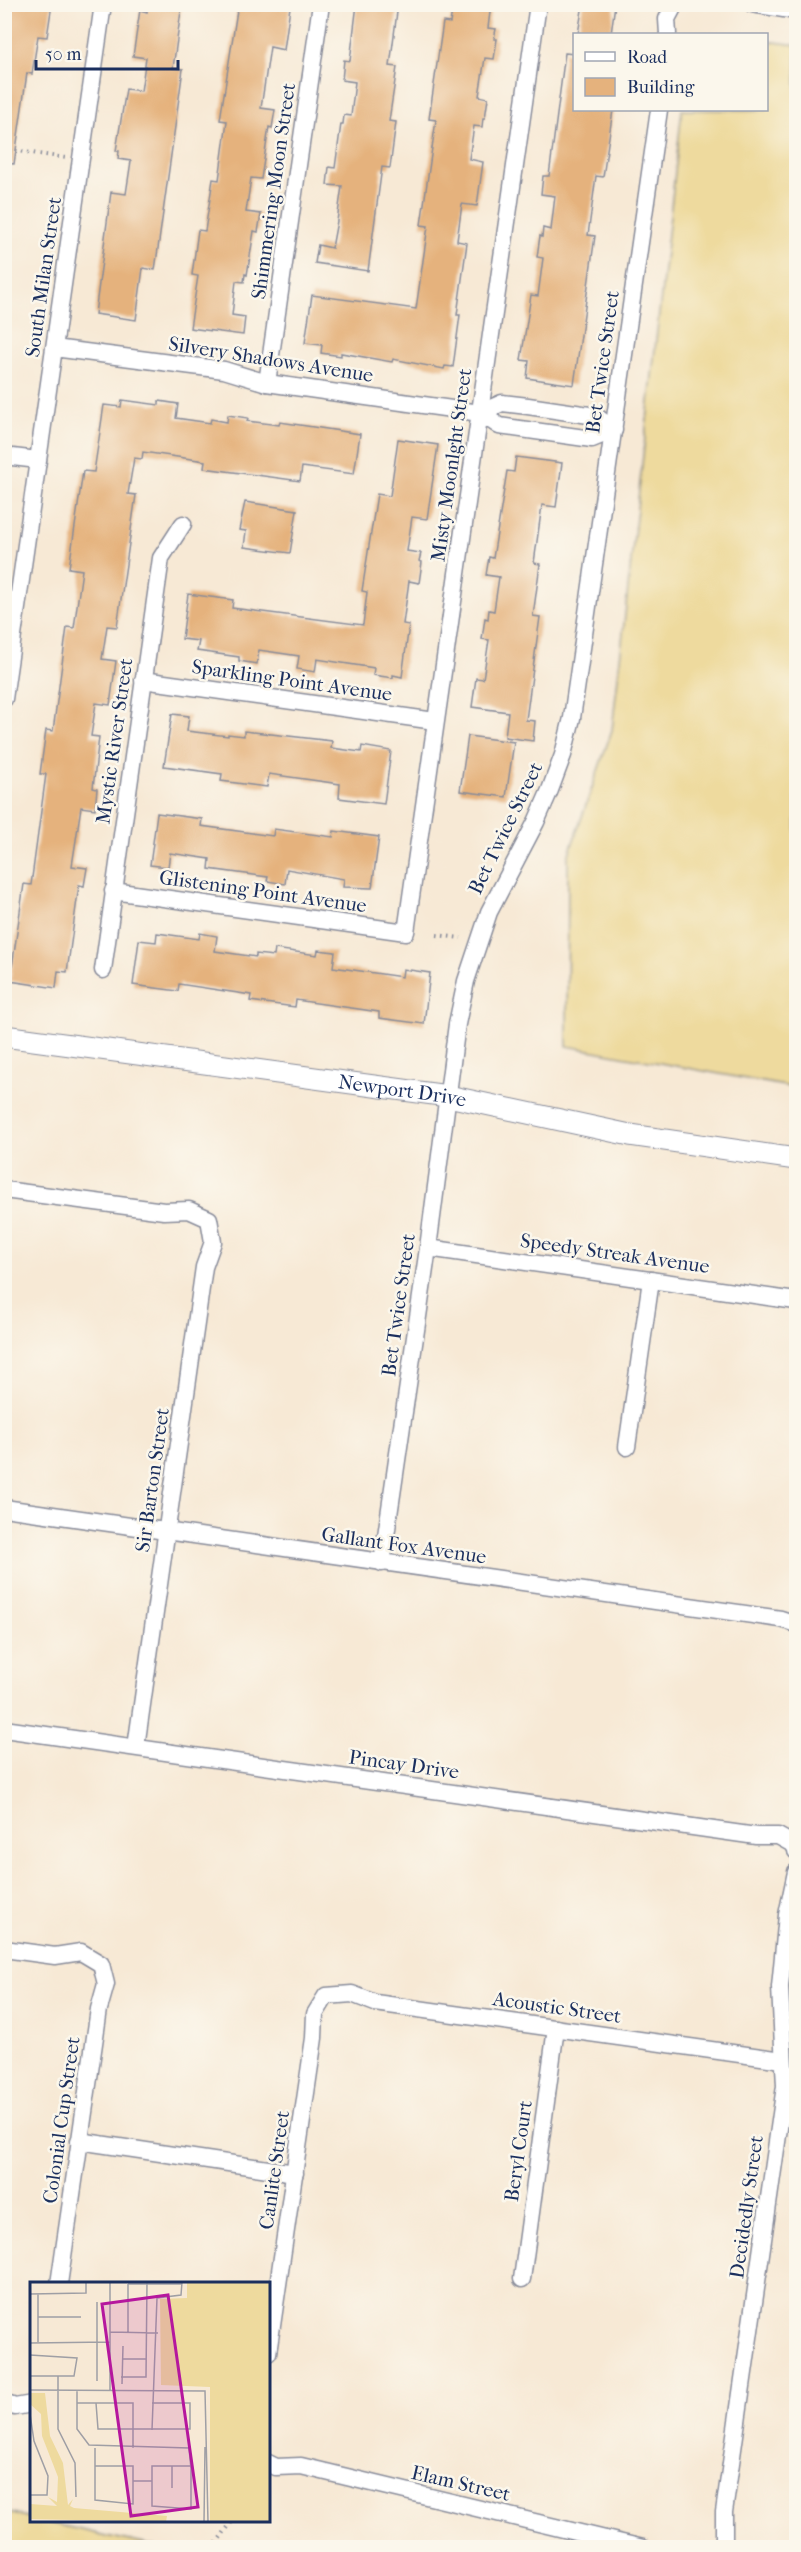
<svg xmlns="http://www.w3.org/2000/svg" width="801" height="2552" font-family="'IM FELL French Canon',serif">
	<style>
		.sand { fill: #eeda9e; stroke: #84847e; stroke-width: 1.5 }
		.building { fill: #e5b27d }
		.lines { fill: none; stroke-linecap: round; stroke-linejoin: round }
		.minor-casing { stroke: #898c9a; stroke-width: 19 }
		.tertiary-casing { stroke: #898c9a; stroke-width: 23 }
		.path { stroke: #898c9a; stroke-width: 4; stroke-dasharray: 1.5 4.5; stroke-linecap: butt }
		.minor { stroke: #fff; stroke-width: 16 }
		.tertiary { stroke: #fff; stroke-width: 21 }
		.labels { text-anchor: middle; stroke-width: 5; stroke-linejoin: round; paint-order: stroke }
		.street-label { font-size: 20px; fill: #1b2f5e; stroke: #fbf7ec }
		.inset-road { fill: none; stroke: #9f9fa5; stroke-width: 1.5 }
		.view { fill: #b5179e; fill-opacity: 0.15; stroke: #b5179e; stroke-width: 3 }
		.inset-edge { fill: none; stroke: #1b2f5e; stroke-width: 3 }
	</style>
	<rect width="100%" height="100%" fill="#fbf7ec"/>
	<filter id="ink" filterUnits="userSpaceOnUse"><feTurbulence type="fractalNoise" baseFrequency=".0167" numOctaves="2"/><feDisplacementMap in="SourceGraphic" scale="12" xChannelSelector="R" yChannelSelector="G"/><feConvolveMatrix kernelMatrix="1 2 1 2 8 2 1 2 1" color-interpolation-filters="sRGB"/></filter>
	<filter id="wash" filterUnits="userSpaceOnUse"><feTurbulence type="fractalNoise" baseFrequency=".008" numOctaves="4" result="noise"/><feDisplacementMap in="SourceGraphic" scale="24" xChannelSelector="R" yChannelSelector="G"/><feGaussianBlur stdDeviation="1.35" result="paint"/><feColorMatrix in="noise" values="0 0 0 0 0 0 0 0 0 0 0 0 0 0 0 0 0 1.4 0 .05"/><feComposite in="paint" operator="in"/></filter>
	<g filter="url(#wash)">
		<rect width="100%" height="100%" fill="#f7e9d5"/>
		<g class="sand">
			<polygon points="767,41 796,45 796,1088 567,1046 568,857 612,730 682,110 766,110"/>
			<polygon points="4,2512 31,2518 32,2520 41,2521 156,2547 5,2547"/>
		</g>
		<g id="blocks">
			<g class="building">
				<polygon points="4,4 52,4 47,37 38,36 32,74 27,73 14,164 4,163"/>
				<polygon points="148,4 182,4 173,68 183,69 155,270 143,268 136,320 95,314 111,192 126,194 131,161 118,159 119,151 116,151 126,89 141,91 146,58 133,56 140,10 147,12"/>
				<polygon points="238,4 275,4 290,7 284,50 270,47 265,81 261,108 275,110 272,128 269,127 261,179 251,178 246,212 261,214 258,232 254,231 247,275 245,274 244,282 236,281 232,315 245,317 243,335 190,328 198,276 192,275 198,230 205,231 213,179 219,180 227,121 220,120"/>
				<polygon points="357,4 398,4 390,66 397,67 389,121 396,122 390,168 382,167 368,271 315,263 318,245 332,248 337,221 342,186 327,185 329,167 335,168 341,124 343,124 344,115 351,116 355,82 342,80 344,60 350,61"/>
				<polygon points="453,4 491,4 488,28 496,29 494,39 497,39 494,59 485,58 479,96 488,98 485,118 483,118 482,127 474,126 469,159 483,162 477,206 462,204 457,241 467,243 457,315 460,315 453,367 445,366 444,369 393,359 392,362 341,353 341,356 321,353 322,345 305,343 312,295 416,309 428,226 421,225 436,120 429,119 443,22 450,23"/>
				<polygon points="583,4 615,4 611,34 578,34"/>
				<polygon points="565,53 574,54 574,110 613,110 603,177 596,176 588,235 595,236 574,385 527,378 529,361 521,360 531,295 538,296 543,258 537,257 540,236 542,237 543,228 551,230 555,196 541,194 543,176 549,176"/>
				<polygon points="122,400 159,405 159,401 178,404 176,418 210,423 211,419 227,422 228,415 248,418 247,421 279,425 280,422 360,434 354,474 302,467 300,481 204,468 205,461 143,452 142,459 134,458 128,494 136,495 117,627 107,626 102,659 116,661 110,705 96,703 91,736 99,737 93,788 97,789 95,809 81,807 72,866 87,868 84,886 79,885 67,972 58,971 56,988 10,981 24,884 31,885 46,774 40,774 46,730 53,731 67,627 74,628 82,570 69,568 83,471 94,472 104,405 121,407"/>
				<polygon points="398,439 438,445 427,519 412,517 407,551 421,553 419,561 422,562 419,583 409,581 403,624 409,625 402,677 393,675 393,678 373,675 374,668 317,659 315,672 297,669 299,656 259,650 257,664 239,661 239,657 197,651 199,641 182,639 188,594 233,600 232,608 363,625 367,592 362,591 377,494 390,496"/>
				<polygon points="516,457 562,463 556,507 542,505 534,563 540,564 533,616 540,617 526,720 535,721 533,741 505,737 508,712 472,707 476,678 483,679 489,640 482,639 485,618 488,619 489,610 494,611 499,577 486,575 489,557 493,558 507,471 514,472"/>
				<polygon points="245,502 297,510 290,553 244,547 246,531 239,530"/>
				<polygon points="172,714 189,716 187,731 228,736 228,734 244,736 244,731 332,741 331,748 361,752 362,746 391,751 384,804 339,798 340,784 269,774 267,787 221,781 222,774 164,766"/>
				<polygon points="468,736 514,742 506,797 460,791"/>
				<polygon points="157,813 202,819 201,826 273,836 274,829 333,837 334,831 379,837 372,888 343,887 344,879 287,869 285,884 267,881 268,877 209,869 210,859 170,853 168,867 150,865"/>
				<polygon points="157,933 199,939 200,933 217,936 215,951 256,957 256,954 274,956 275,949 317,955 318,950 335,952 333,967 402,977 403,969 430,973 424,1024 379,1018 379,1012 296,1000 295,1007 250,1001 251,995 179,984 178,991 133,985 139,940 156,942"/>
			</g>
		</g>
	</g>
	<g filter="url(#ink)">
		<use href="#blocks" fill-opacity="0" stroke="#898c9a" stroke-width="1.5"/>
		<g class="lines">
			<g class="minor-casing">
				<g id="minor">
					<polyline points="752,4 796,11"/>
					<polyline points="668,34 667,19 675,4"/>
					<polyline points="54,348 224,370 267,383 480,413 499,426 592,439 614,430 596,416 528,406 502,403 480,413"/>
					<polyline points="267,383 321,4"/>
					<polyline points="4,456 38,460"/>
					<polyline points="143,680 435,721"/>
					<polyline points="4,699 103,4"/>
					<polyline points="113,891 406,932 538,4"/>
					<polyline points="103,970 161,558 183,524"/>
					<polyline points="4,1190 164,1211 189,1210 209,1219 213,1242 204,1267 136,1747"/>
					<polyline points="428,1248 796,1301"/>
					<polyline points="627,1447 651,1280"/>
					<polyline points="4,1508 781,1619 796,1624"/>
					<polyline points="382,1563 428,1248 457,1024 466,981 489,912 536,822 550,790 563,755 572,718 659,110"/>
					<polyline points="4,1729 756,1836 778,1836 796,1846 796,1851"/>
					<polyline points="4,1949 55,1956 81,1952 101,1964 106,1984 99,2009 59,2284"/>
					<polyline points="79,2141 295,2173"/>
					<polyline points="522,2279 556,2028"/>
					<polyline points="268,2353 314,2038 315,2014 326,1996 352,1994 375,2003 783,2060"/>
					<polyline points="4,2403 15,2407 32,2404"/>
					<polyline points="268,2463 276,2467 301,2466 643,2548"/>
					<polyline points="721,2548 724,2538 724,2512 785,2086 780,1987 787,1915 796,1872"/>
				</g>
			</g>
			<g class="tertiary-casing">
				<g id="tertiary">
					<path id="s1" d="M4,1036L448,1096L630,1135L796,1159"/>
				</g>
			</g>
			<g class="path">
				<polyline points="4,149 66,158"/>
				<polyline points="437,935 461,938"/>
				<polyline points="4,2543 24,2548"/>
				<polyline points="213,2548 233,2520"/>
			</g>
			<use href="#minor" class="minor"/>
			<use href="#tertiary" class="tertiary"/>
		</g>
	</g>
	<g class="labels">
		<g class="street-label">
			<text transform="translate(273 191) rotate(-82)" y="7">Shimmering Moon Street</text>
			<text transform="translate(43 277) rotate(-82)" y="7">South Milan Street</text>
			<text transform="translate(271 359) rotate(9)" y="7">Silvery Shadows Avenue</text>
			<text transform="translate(602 362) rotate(-82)" y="7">Bet Twice Street</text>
			<text transform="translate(451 465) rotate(-82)" y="7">Misty Moonlght Street</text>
			<text transform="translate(292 680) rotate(8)" y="7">Sparkling Point Avenue</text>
			<text transform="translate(114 741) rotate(-82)" y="7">Mystic River Street</text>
			<text transform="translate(505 828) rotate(-64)" y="7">Bet Twice Street</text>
			<text transform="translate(263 891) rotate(8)" y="7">Glistening Point Avenue</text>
			<text dy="7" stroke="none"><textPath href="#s1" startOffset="402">Newport Drive</textPath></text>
			<text transform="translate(615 1253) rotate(8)" y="7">Speedy Streak Avenue</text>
			<text transform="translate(398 1305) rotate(-82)" y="7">Bet Twice Street</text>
			<text transform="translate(152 1480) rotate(-82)" y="7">Sir Barton Street</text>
			<text transform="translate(404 1545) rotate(8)" y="7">Gallant Fox Avenue</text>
			<text transform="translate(404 1764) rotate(8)" y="7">Pincay Drive</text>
			<text transform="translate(557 2007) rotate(8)" y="7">Acoustic Street</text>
			<text transform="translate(61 2120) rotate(-82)" y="7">Colonial Cup Street</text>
			<text transform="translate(518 2151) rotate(-82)" y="7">Beryl Court</text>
			<text transform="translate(274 2170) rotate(-82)" y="7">Canlite Street</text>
			<text transform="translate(746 2207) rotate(-82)" y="7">Decidedly Street</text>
			<text transform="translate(461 2483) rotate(13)" y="7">Elam Street</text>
		</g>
	</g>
	<g transform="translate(30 2282)">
		<rect width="240" height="240" fill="#f7e9d5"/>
		<path d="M157,0H240V240H180V105L131,103L130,17L157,16ZM0,111H15L20,154L33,181L38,223L43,217L40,224L44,226L137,234L136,240L0,237V222L27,224L18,215L27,220L28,195L12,154L11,132L0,122Z" fill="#eeda9e"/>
		<path class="inset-road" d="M98,2H152M0,12L56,11V0M8,35H51M80,50L128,51M98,51V2M8,60V12M0,61L80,60M0,73L47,76L44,94H0M92,77H116M28,94V147L45,181L46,215M91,95H116L117,0M67,99V20M92,102L93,64M0,108L175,109L178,240M47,108V147L59,163L159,166L161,187V227L122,224V184H161M80,108V0M47,121H103V166M66,121L68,147H160V121H122M0,132L4,159L18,194L17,213H0M122,148L127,16L151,13L152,0M65,184H103V222L65,218V166M142,184V206M103,199H122M174,240L175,165"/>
		<path class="view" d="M138,13L168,225L101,234L72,22Z"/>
		<rect width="240" height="240" class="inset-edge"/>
	</g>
	<rect width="801" height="2552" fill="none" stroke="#fbf7ec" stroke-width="24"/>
	<rect x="573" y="33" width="195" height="78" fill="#fbf7ec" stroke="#a1a7b3" stroke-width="1.5"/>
	<rect x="585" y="52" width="30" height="9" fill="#ffffff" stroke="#a1a7b3" stroke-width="1.5"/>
	<text x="627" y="63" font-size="18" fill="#1b2f5e">Road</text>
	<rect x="585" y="78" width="30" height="18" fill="#e5b27d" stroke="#a1a7b3" stroke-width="1.5"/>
	<text x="627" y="93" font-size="18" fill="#1b2f5e">Building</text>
	<path d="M36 60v9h142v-9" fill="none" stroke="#1b2f5e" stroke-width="3"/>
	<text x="45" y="60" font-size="18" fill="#1b2f5e" stroke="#fbf7ec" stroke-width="4.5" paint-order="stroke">50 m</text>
</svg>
